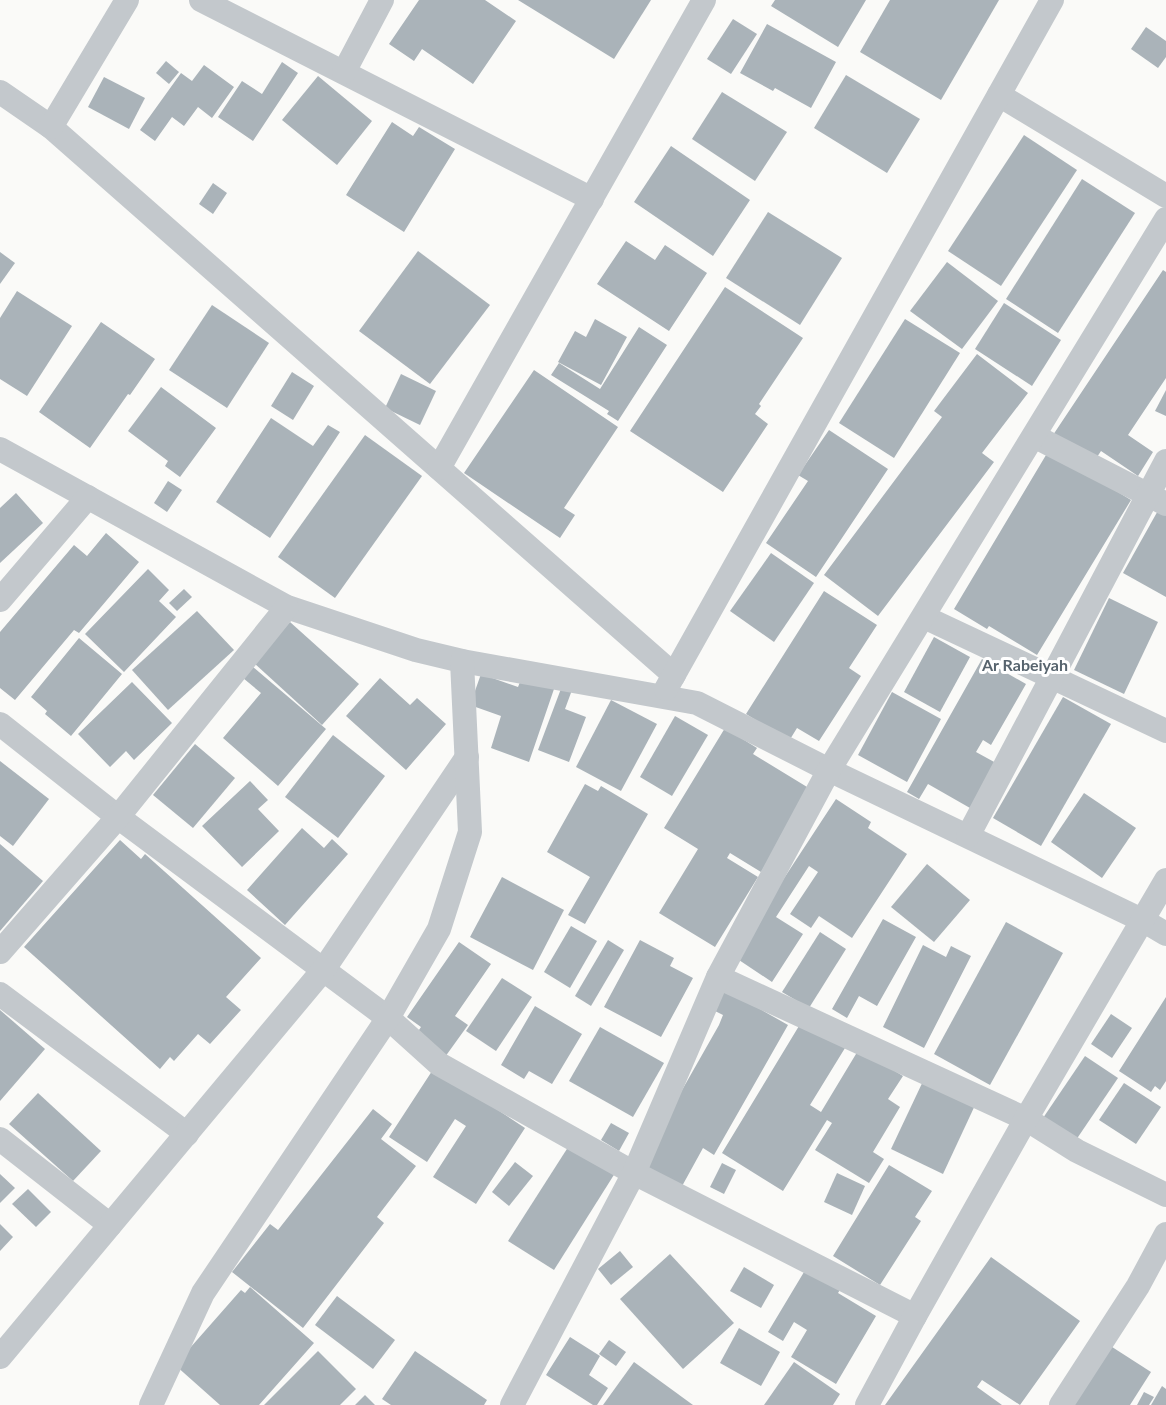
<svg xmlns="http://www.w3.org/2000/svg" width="1166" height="1405" font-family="Lato,sans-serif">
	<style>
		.building { fill: #aab3b9 }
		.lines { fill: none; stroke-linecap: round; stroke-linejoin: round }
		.street { stroke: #c3c8cc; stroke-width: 24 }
		.labels { text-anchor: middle; stroke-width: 6; stroke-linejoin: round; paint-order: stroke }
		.neighbourhood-label { font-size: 16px; font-weight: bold; fill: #57646e; stroke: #fff }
	</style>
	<rect width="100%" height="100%" fill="#fafaf8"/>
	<g class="building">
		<polygon points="419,0 485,0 516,21 473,84 422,49 414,61 389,44"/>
		<polygon points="518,0 651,0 614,59"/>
		<polygon points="775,0 866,0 838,47 771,6"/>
		<polygon points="890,0 999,0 941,100 860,52"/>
		<polygon points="733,19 757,34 731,74 707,59"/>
		<polygon points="767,24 836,62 811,108 775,88 773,91 740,73"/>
		<polygon points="1146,27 1166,41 1166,57 1158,68 1131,49"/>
		<polygon points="166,61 179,72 169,84 156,73"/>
		<polygon points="282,62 298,73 253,141 218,117 242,81 262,94"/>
		<polygon points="204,65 234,87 212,118 198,107 184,126 172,117 155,141 140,130 181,73 192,81"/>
		<polygon points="846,75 920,119 887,173 814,128"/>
		<polygon points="318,76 372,121 337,165 282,120"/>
		<polygon points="104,77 145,98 129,129 88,107"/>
		<polygon points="722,92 787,132 755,181 692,139"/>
		<polygon points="392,122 413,136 419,127 455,149 404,232 346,195"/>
		<polygon points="1024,135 1077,170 1001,286 948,251"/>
		<polygon points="671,146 750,200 713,256 634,202"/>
		<polygon points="1082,179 1135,213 1058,333 1006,299"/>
		<polygon points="213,183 227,193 213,214 199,204"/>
		<polygon points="768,212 842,258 800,325 726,278"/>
		<polygon points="626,241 655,260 665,245 707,273 669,331 597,284"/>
		<polygon points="418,251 490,305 430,384 359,331"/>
		<polygon points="0,252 15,263 0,284"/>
		<polygon points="947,262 998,301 962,349 910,311"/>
		<polygon points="1163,270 1166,272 1166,378 1128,435 1153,452 1138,476 1101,451 1093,463 1053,435"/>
		<polygon points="725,287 803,338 759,404 761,406 755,414 768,424 723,492 630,431"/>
		<polygon points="17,291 72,326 27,396 0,379 0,318"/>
		<polygon points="1004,303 1061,340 1032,386 975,349"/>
		<polygon points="212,305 269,343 227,408 169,370"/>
		<polygon points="595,319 627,337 601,385 558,362 575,331 586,337"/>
		<polygon points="905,319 960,353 894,458 839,423"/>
		<polygon points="101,322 155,359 130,395 128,394 90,448 39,412"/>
		<polygon points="639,327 667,345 618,421 607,414 609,411 551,375 559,363 600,389"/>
		<polygon points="977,354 1028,393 982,453 994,462 878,616 824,575 942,417 934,411"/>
		<polygon points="534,370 618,427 564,508 575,515 560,538 464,473"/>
		<polygon points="292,372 314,386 293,420 271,406"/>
		<polygon points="401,374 436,391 420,425 385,408"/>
		<polygon points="161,387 216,428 180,477 165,466 168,461 128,431"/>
		<polygon points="1166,390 1166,416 1155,411"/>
		<polygon points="271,418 313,446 328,425 340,432 270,538 216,502"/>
		<polygon points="829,430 888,469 816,577 766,543 808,481 798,475"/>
		<polygon points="365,435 422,476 335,598 278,557"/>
		<polygon points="1049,450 1131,500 1037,655 989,626 987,629 954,609"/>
		<polygon points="168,481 182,490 167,512 154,503"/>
		<polygon points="16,493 43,523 0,563 0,508"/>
		<polygon points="1160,507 1166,510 1166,597 1123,573"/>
		<polygon points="106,533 139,562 79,633 74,630 15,700 0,688 0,632 74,545 87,556"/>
		<polygon points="771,553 814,583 774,642 730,611"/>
		<polygon points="148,569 169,590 159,601 176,617 124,672 85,634"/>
		<polygon points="184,589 192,597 177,611 169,603"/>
		<polygon points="824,591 877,625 849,668 861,676 819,741 797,728 789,741 746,714"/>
		<polygon points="1109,598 1158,622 1124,694 1074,670"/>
		<polygon points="197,611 234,650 168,710 132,670"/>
		<polygon points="290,622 359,684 322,725 253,662"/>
		<polygon points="934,637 970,657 940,712 904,692"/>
		<polygon points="79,638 122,674 71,736 45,714 47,711 31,697"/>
		<polygon points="982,659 1026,684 991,745 983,740 976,752 996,763 970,808 928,784 919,799 907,792"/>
		<polygon points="253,667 326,729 278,786 223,738 261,693 243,678"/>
		<polygon points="481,674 518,687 522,677 554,689 529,762 491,748 501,716 470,705"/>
		<polygon points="380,678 410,705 417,698 446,724 406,770 346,716"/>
		<polygon points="132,682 172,723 134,760 126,751 110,767 78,734"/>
		<polygon points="562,686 572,690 565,709 586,717 569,762 538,750"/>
		<polygon points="892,692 941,719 907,782 858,755"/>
		<polygon points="1063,697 1111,724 1041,846 993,818"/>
		<polygon points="611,700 657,724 621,791 576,767"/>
		<polygon points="675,716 708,735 672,796 640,777"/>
		<polygon points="725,728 757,748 753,754 812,790 761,872 730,853 727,858 758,877 715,947 659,913 698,849 664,828"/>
		<polygon points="333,735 385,776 338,838 285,797"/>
		<polygon points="195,744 235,778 193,828 153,795"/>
		<polygon points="0,761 49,799 13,846 0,836"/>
		<polygon points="250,781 268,800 258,809 279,831 242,867 202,826"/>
		<polygon points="585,784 598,791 601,786 648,814 585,924 568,915 590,877 547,852"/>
		<polygon points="1084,793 1136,828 1102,878 1051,842"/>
		<polygon points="836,799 871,822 868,828 907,854 852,938 819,916 811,928 790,914 818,872 809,866 776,917 803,934 772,982 733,956"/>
		<polygon points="302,828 324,848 332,839 348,854 285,925 247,890"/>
		<polygon points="120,840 141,859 145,854 261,958 226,997 241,1010 210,1044 198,1034 174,1061 170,1057 160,1069 24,947"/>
		<polygon points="0,844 43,881 0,931"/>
		<polygon points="927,864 970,900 934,942 891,907"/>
		<polygon points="502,877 564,910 533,970 470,937"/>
		<polygon points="883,919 916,937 877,1006 859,996 847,1018 832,1009"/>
		<polygon points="1006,922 1063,953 990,1085 934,1054"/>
		<polygon points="571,926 597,941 570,988 544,972"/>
		<polygon points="820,932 846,949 809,1008 782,992"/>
		<polygon points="608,940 624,950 591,1006 575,996"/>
		<polygon points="640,940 674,958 670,966 693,978 661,1037 604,1007"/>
		<polygon points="459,942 491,964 455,1016 468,1025 445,1057 415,1036 421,1027 407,1017"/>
		<polygon points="923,945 946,957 951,946 971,956 924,1048 883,1027"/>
		<polygon points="502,978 532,997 496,1051 466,1031"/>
		<polygon points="723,988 788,1025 714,1155 703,1148 681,1188 640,1164 719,1025 723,1015 711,1009"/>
		<polygon points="1166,997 1166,1081 1160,1090 1155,1086 1151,1092 1119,1071"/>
		<polygon points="535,1006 582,1034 552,1084 529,1071 524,1079 501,1065"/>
		<polygon points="0,1010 45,1049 0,1101"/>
		<polygon points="1111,1014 1132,1028 1112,1058 1091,1044"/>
		<polygon points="802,1021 845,1048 810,1105 821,1112 859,1049 903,1076 888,1099 900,1107 873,1152 884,1159 869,1183 815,1150 832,1123 827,1120 783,1191 722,1153"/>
		<polygon points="600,1027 664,1063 633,1117 569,1081"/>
		<polygon points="1085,1056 1118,1078 1076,1140 1043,1118"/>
		<polygon points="434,1068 525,1128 476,1204 433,1177 466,1126 455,1119 427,1162 389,1137"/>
		<polygon points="925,1077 977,1101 943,1174 891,1149"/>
		<polygon points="1124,1083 1161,1107 1136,1144 1099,1120"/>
		<polygon points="38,1093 101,1151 73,1181 9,1124"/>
		<polygon points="373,1109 392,1124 381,1139 416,1166 377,1217 384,1223 303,1328 232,1272 270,1224 278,1230"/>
		<polygon points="611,1123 629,1133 619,1151 601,1140"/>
		<polygon points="572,1141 617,1170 554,1270 508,1241"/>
		<polygon points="515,1162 533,1176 509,1206 492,1192"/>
		<polygon points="722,1163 736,1170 724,1194 710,1187"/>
		<polygon points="889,1165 932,1191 915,1217 921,1221 880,1285 833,1256"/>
		<polygon points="837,1173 865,1186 852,1215 824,1202"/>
		<polygon points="0,1174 15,1188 0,1203"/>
		<polygon points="28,1189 51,1212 36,1227 12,1204"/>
		<polygon points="0,1224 13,1237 0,1251"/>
		<polygon points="620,1251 633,1267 611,1285 598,1269"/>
		<polygon points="670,1254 734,1323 683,1369 620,1299"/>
		<polygon points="991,1257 1080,1321 1020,1405 982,1380 977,1387 1002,1405 885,1405"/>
		<polygon points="744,1267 774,1285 761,1308 730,1291"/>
		<polygon points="807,1267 841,1288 838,1293 876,1316 836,1384 791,1357 807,1330 794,1322 783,1341 768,1332"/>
		<polygon points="250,1287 314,1343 259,1405 220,1405 175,1365 241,1290 245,1293"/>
		<polygon points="337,1296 395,1340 373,1369 315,1325"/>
		<polygon points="739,1328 780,1352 761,1386 720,1363"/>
		<polygon points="570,1337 600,1356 589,1375 608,1388 597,1405 593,1405 546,1375"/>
		<polygon points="609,1340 626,1352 616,1366 599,1354"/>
		<polygon points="1109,1345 1151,1372 1130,1405 1070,1405"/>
		<polygon points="318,1351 356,1389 340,1405 264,1405"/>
		<polygon points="415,1351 487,1400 484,1405 391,1405 382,1399"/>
		<polygon points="634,1362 693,1405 603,1405"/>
		<polygon points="794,1362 840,1394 833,1405 764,1405"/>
		<polygon points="1162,1386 1166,1389 1166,1405 1151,1405"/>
		<polygon points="1144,1392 1154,1397 1149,1405 1137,1405"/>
		<polygon points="365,1395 375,1405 355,1405"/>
	</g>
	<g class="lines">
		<g class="street">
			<polyline points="201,0 592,199"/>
			<polyline points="344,72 382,0"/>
			<polyline points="0,92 51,127 674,675"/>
			<polyline points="999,95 1166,196"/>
			<polyline points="51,127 127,0"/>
			<polyline points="1034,436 1166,504"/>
			<polyline points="0,449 287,607 416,650 462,661 697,703 829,770 1144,921 1166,934"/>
			<polyline points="439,468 704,0"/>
			<polyline points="0,600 88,497"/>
			<polyline points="924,617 1166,731"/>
			<polyline points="666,689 1052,0"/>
			<polyline points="0,724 118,817 388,1018 439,1064 634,1173 915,1316"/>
			<polyline points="968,836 1166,461"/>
			<polyline points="0,952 118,817 287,607"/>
			<polyline points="718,977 1026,1119 1077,1151 1166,1195"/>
			<polyline points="0,994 187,1134"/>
			<polyline points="0,1139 110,1225"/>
			<polyline points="0,1357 324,969 467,757"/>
			<polyline points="151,1405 203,1293 388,1018 439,929 470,832 462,661"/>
			<polyline points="512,1405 634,1173 718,977 829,770 1166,219"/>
			<polyline points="867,1405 915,1316 1026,1119 1166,880"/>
			<polyline points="1061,1405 1138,1286 1166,1234"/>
		</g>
	</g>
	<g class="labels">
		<g class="neighbourhood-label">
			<text x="1025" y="671">Ar Rabeiyah</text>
		</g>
	</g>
</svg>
